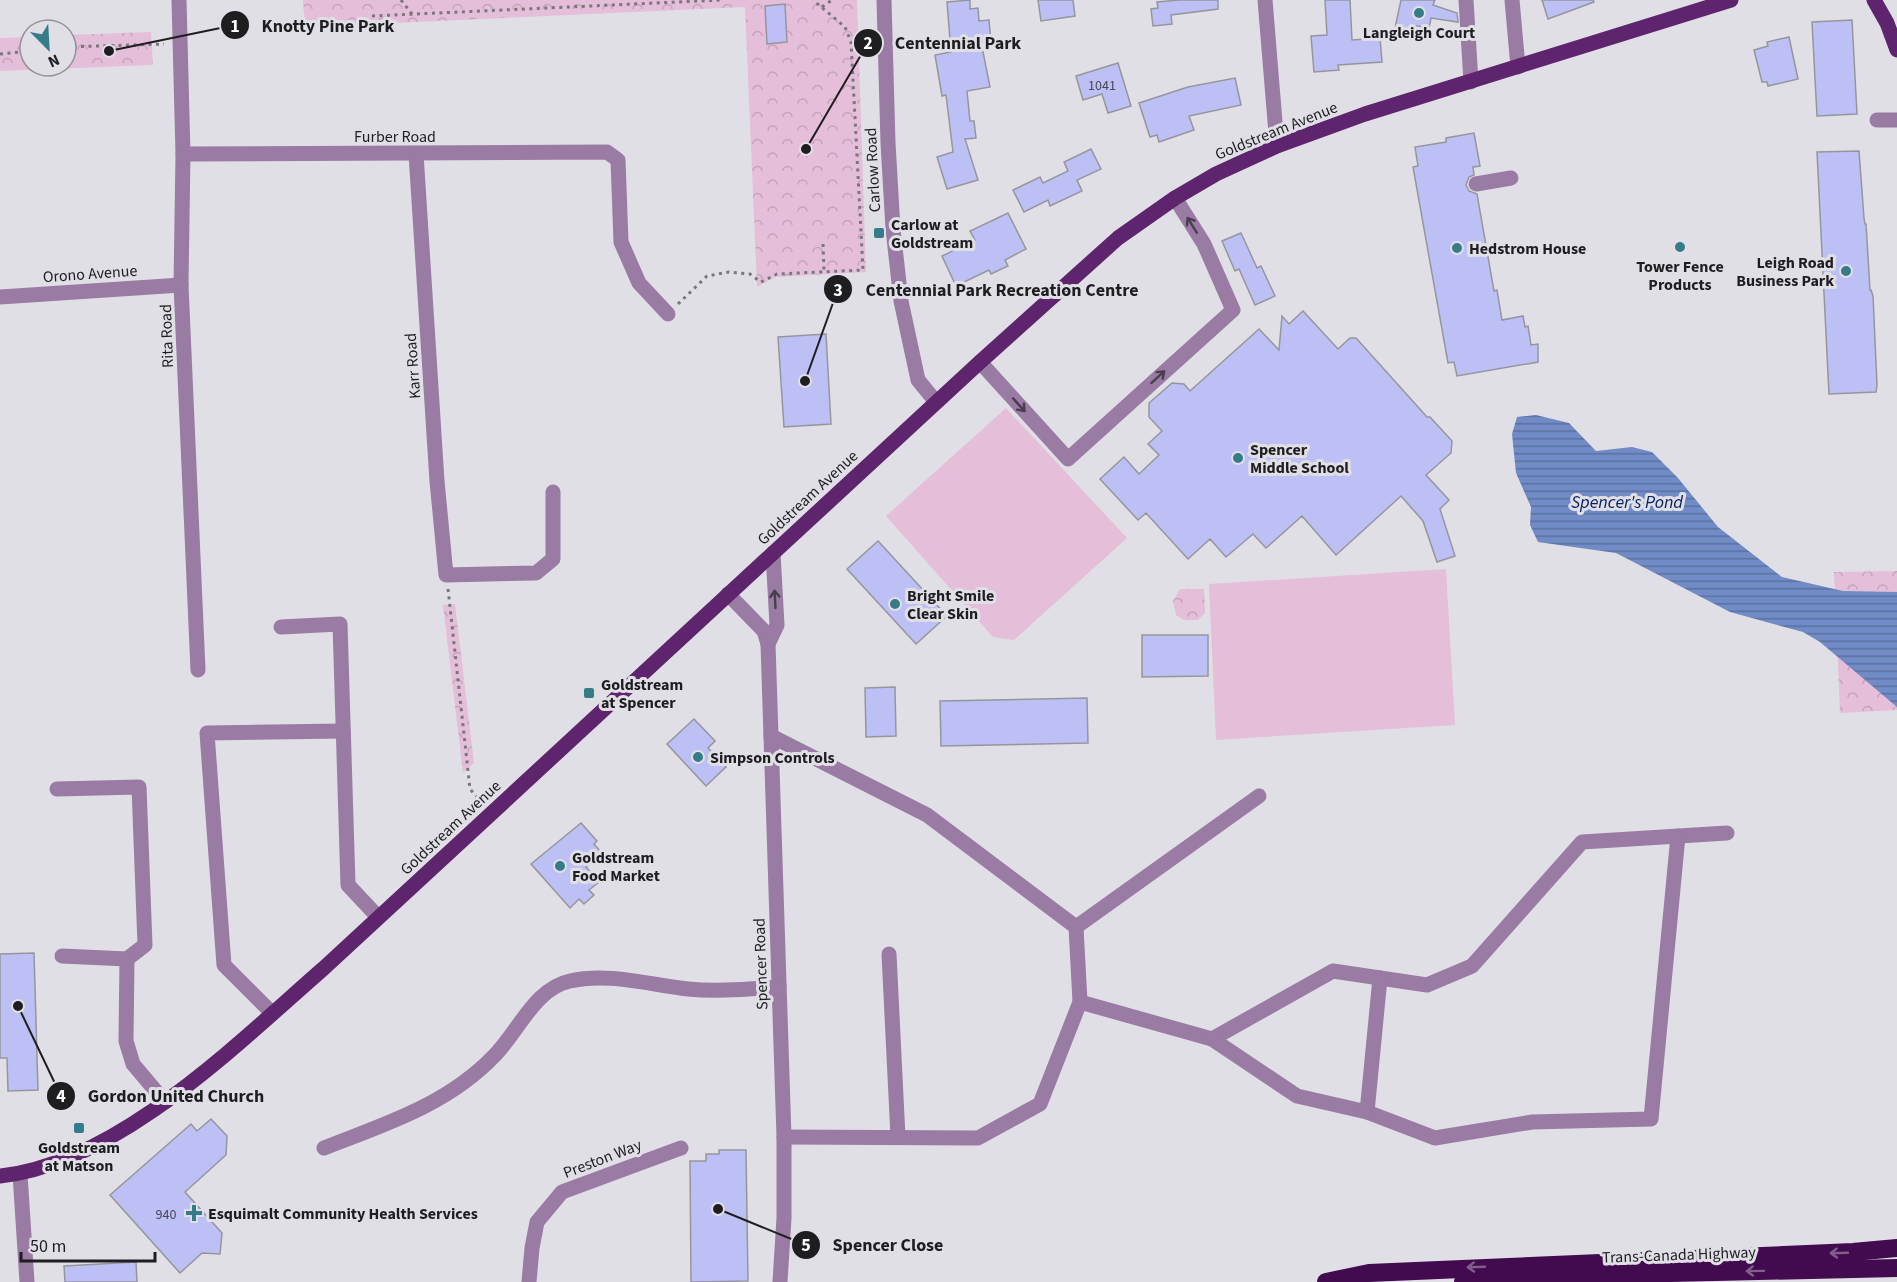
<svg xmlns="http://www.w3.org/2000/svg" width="1897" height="1282" font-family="'Source Sans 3',sans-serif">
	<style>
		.grass { fill: #e5beda }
		.park { fill: url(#park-crowns) }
		.water { fill: url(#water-rules) }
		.building { fill: #bdc0f5; stroke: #95969d; stroke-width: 1.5 }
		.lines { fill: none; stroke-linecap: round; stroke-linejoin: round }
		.path { stroke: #79777c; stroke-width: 3; stroke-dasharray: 3 4.5; stroke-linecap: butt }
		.minor { stroke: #9a7ba3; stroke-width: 15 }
		.major { stroke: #5e246d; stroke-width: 15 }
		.highway { stroke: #420a4f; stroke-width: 18 }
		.oneway { stroke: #493e4e }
		.oneway2 { stroke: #825f8b }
		.poi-dot { fill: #367c88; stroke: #e1dfe6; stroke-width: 2 }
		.labels { text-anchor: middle; stroke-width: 6; stroke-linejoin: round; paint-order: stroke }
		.number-label { font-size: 14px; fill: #464655 }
		.poi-label { font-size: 16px; font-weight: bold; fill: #1e1d20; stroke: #e1dfe6; text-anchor: start }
		.street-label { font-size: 16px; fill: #1e1d20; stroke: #e1dfe6 }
		.water-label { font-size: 18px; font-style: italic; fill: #092165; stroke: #e1dfe6 }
		.leader { fill: none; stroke: #1e1d20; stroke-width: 2 }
		.callout-dot { fill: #1e1d20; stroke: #e1dfe6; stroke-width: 2 }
		.mark-label { font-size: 18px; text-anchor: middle; font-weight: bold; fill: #fff }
		.callout-label { font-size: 18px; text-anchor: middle; font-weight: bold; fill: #1e1d20; stroke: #e1dfe6; stroke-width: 6; stroke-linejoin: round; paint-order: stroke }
	</style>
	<defs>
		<pattern id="park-crowns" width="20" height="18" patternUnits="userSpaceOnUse" patternTransform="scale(1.5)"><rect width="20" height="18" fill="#e5beda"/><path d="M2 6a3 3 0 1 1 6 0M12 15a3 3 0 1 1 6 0" fill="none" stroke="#c4a3bb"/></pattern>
		<pattern id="water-rules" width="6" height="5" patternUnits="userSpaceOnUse" patternTransform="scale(1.5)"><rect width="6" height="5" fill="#708bc5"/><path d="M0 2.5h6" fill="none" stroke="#5b71a0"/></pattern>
	</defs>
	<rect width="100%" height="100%" fill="#e1dfe6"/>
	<g class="grass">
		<polygon points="1006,408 1127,538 1014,640 993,637 886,516"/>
		<polygon points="1446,569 1455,725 1216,740 1209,584"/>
	</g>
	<g class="park">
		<polygon points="303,0 857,0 866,272 775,277 757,287 745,7 305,27"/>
		<polygon points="151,32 153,65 0,71 0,38 30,37 30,66 66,66 66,35"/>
		<polygon points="1897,571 1897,710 1840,713 1834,572"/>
		<polygon points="1180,589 1204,589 1205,613 1198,620 1184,620 1176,615 1173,601"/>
		<polygon points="455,604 474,763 463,773 443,605"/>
	</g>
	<polygon class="water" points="1536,415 1569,423 1596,451 1632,447 1652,452 1678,478 1718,527 1782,577 1843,591 1897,592 1897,707 1820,642 1803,632 1730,612 1616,553 1538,542 1530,525 1531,507 1516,473 1512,434 1517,417"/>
	<g class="building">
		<polygon points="970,0 970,9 978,8 979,21 989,20 991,42 981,42 990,87 967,91 970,121 974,121 976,138 965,139 978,180 947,189 937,157 953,152 946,95 942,96 935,55 951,52 947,2"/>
		<polygon points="1038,0 1073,0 1075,16 1041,21"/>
		<polygon points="1179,0 1218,0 1218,9 1171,15 1172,24 1153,26 1151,9 1158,8 1157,2"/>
		<polygon points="1325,0 1350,0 1352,40 1380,38 1382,62 1338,65 1339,70 1314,72 1311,36 1327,35"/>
		<polygon points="1401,0 1435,0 1433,5 1457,13 1458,22 1431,18 1429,28 1411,25 1409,31 1395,28"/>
		<polygon points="1542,0 1593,0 1594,2 1548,19"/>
		<polygon points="785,4 787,42 767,44 765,6"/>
		<polygon points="1852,20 1857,114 1817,116 1812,22"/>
		<polygon points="1789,37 1798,79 1768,86 1767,82 1762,82 1754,50 1768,46 1767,42"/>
		<polygon points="1118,63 1131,106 1108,113 1102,94 1083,100 1076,76"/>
		<polygon points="1235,78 1241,105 1189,116 1194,130 1159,142 1157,135 1150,137 1139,103 1188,87"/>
		<polygon points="1474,133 1480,166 1473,167 1474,175 1469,177 1466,185 1469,191 1477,194 1494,291 1497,290 1502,320 1523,316 1525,327 1528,326 1531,345 1538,344 1538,362 1457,376 1454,362 1448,363 1413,167 1418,166 1415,147 1446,142 1446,138"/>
		<polygon points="1091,149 1101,169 1077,180 1082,191 1050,206 1048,200 1024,212 1013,190 1040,177 1043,183 1068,171 1064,162"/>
		<polygon points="1859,151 1864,218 1865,224 1866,224 1870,290 1871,290 1873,296 1877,385 1876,392 1829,394 1817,152"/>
		<polygon points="1008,213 1026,249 1005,260 1008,266 991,274 989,270 956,286 942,256 975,240 970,231"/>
		<polygon points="1241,233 1257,268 1261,266 1275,296 1255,305 1239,269 1235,271 1222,241"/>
		<polygon points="1303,311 1338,349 1350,338 1356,338 1427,417 1430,417 1452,441 1451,453 1426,475 1449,500 1440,509 1455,556 1437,562 1423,521 1401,496 1336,555 1302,516 1266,548 1253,534 1226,557 1210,539 1188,559 1146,513 1138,520 1100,479 1124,457 1139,474 1159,455 1148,444 1162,431 1149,417 1149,403 1172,383 1184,384 1190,391 1259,329 1279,350 1282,316 1289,324"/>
		<polygon points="826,334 831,424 784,427 778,337"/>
		<polygon points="878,541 947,616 916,644 847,569"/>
		<polygon points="1142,635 1208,635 1208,676 1142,677"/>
		<polygon points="895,687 896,736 866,737 865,688"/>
		<polygon points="1087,698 1088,743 941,746 940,701"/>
		<polygon points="694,719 715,741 708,748 726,767 706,786 667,744"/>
		<polygon points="581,823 597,841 594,844 602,853 586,867 599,882 589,890 594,895 584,904 579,899 570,908 531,864"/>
		<polygon points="34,953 38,1090 8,1091 7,1058 0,1058 0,954"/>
		<polygon points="211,1119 227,1136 226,1155 185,1192 222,1233 220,1254 202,1253 180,1273 110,1195 191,1124 197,1131"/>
		<polygon points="719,1150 746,1150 748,1281 691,1282 690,1161 706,1161 706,1154 719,1154"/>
		<polygon points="136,1262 137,1282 65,1282 64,1266"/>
	</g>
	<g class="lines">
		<g class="path">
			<polyline points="401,0 412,14"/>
			<polyline points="822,7 832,0"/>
			<polyline points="372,16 721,0"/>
			<polyline points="66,47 164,44"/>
			<polyline points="0,54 30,51"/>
			<polyline points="823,244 824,271"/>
			<polyline points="678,304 707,276 729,272 750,274 761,282 777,274 863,270 851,42 845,27 813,0"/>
			<polyline points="448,589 470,789 477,797"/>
		</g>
		<g class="minor">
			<polyline points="179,0 183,154 181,285 198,670"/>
			<polyline points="884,0 888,143 893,229 901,301 918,380 936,402"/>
			<polyline points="1265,0 1277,146"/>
			<polyline points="1466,0 1471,82"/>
			<polyline points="1512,0 1518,67"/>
			<polyline points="1877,120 1897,120"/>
			<polyline points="183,154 607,152 618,160 621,242 639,283 668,314"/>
			<polyline points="416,154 437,481 446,575 536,573 553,559 553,492"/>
			<polyline points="1476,184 1511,178"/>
			<polyline points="0,297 181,285"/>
			<polyline points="980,362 1068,459 1233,310 1204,244 1175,198"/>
			<polyline points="728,594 764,631 768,644 784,1137 784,1218 780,1282"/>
			<polyline points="281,627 340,624 348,885 378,917"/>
			<polyline points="768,644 777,625 773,553"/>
			<polyline points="771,736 927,815 1076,927 1080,1002 1040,1104 978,1138 784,1137"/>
			<polyline points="57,789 139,787 145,945 127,959 62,956"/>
			<polyline points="1076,927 1259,796"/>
			<polyline points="889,954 898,1137"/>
			<polyline points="127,959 126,1041 133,1064 165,1102"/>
			<polyline points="1080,1002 1212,1039 1333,971 1427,985 1472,966 1582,842 1727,833"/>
			<polyline points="272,1013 224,965 207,733 343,731"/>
			<polyline points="1212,1039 1297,1096 1367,1112 1435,1138 1532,1122 1651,1119 1678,836"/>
			<polyline points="1367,1112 1380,978"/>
			<path d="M324,1148C385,1124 447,1105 494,1056C518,1032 535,988 570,981C608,972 650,985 688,989C718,992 748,989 779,987"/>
			<polyline points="20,1174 27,1282"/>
			<polyline points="529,1282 532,1248 537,1222 562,1192 681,1148"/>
		</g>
		<g class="major">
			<polyline points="1874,0 1887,23 1897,50"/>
			<path d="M0,1176C117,1164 238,1043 324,968L980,362L1118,238L1175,198L1216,174L1277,146L1365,114L1731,0"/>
		</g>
		<g class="highway">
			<polyline points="1326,1282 1369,1273 1853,1252 1897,1248"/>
			<polyline points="1463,1282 1626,1274 1897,1268"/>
		</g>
	</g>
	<defs><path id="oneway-shaft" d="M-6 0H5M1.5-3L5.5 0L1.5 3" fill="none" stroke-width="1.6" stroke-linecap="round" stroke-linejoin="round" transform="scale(1.5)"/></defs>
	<g class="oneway">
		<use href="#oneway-shaft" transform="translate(1192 225) rotate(-122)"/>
		<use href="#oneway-shaft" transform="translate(1158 377) rotate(-42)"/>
		<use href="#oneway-shaft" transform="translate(1019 405) rotate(48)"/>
		<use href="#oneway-shaft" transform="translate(775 599) rotate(-93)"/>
	</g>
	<g class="oneway2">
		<use href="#oneway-shaft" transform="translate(1839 1253) rotate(178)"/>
		<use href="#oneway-shaft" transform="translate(1476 1267) rotate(178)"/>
		<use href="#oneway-shaft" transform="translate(1755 1271) rotate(179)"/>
	</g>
	<g class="poi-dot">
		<circle cx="1419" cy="13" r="6"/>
		<rect x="873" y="227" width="12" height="12" rx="3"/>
		<circle cx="1680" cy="247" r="6"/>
		<circle cx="1457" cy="248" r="6"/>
		<circle cx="1846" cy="271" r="6"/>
		<circle cx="1238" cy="458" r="6"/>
		<circle cx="895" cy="604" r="6"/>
		<rect x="583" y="687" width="12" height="12" rx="3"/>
		<circle cx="698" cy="757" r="6"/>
		<circle cx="560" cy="866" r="6"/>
		<rect x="73" y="1122" width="12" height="12" rx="3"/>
		<path d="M191 1204h6v6h6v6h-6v6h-6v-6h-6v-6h6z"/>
	</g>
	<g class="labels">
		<g class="number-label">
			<text x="1102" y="90">1041</text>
			<text x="166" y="1219">940</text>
		</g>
		<g class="poi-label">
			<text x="1419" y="38" text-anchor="middle">Langleigh Court</text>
			<text x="891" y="230">Carlow at<tspan x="891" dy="18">Goldstream</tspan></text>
			<text x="1469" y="254">Hedstrom House</text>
			<text x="1834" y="268" text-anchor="end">Leigh Road<tspan x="1834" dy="18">Business Park</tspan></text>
			<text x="1680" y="272" text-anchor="middle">Tower Fence<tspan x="1680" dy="18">Products</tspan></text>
			<text x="1250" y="455">Spencer<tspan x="1250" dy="18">Middle School</tspan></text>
			<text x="907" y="601">Bright Smile<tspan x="907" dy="18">Clear Skin</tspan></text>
			<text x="601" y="690">Goldstream<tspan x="601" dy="18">at Spencer</tspan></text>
			<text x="710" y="763">Simpson Controls</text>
			<text x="572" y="863">Goldstream<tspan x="572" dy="18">Food Market</tspan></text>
			<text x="79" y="1153" text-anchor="middle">Goldstream<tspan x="79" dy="18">at Matson</tspan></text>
			<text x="208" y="1219">Esquimalt Community Health Services</text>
		</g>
		<g class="street-label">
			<text transform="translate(1276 130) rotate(-22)" y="6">Goldstream Avenue</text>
			<text x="395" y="142">Furber Road</text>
			<text transform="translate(872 170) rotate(-93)" y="6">Carlow Road</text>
			<text transform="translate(90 273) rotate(-4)" y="6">Orono Avenue</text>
			<text transform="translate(166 336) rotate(-92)" y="6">Rita Road</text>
			<text transform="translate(412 366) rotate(-94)" y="6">Karr Road</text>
			<text transform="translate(807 497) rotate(-43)" y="6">Goldstream Avenue</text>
			<text transform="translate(450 827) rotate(-43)" y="6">Goldstream Avenue</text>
			<text transform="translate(760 964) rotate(-92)" y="6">Spencer Road</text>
			<text transform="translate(602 1158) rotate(-21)" y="6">Preston Way</text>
			<text transform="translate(1679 1254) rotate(-2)" y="6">Trans-Canada Highway</text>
		</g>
		<g class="water-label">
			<text x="1627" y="508">Spencer's Pond</text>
		</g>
	</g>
	<path class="leader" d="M109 51L235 25M806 149L868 43M805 381L838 289M18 1006L61 1096M718 1209L806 1245"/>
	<g class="callout-dot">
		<circle cx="109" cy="51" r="6"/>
		<circle cx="806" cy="149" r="6"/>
		<circle cx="805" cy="381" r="6"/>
		<circle cx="18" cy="1006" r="6"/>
		<circle cx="718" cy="1209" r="6"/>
		<circle cx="235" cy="25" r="15"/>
		<circle cx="868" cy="43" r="15"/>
		<circle cx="838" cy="289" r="15"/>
		<circle cx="61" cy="1096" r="15"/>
		<circle cx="806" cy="1245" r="15"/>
	</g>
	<g class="mark-label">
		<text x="235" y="32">1</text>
		<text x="868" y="49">2</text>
		<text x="838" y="296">3</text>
		<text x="61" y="1102">4</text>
		<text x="806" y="1251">5</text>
	</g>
	<g class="callout-label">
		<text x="328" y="32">Knotty Pine Park</text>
		<text x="958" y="49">Centennial Park</text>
		<text x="1002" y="296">Centennial Park Recreation Centre</text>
		<text x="176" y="1102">Gordon United Church</text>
		<text x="888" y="1251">Spencer Close</text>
	</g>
	<g transform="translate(48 48) rotate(156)"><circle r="28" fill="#e1dfe6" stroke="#939197" stroke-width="1.5"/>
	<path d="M0-4.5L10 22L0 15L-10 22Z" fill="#367c88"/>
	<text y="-9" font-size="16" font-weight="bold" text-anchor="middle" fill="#1e1d20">N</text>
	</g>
	<path d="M21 1252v9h134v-9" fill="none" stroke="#1e1d20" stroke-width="3"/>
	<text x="30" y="1252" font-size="18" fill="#1e1d20" stroke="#e1dfe6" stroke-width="4.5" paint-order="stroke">50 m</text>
</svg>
